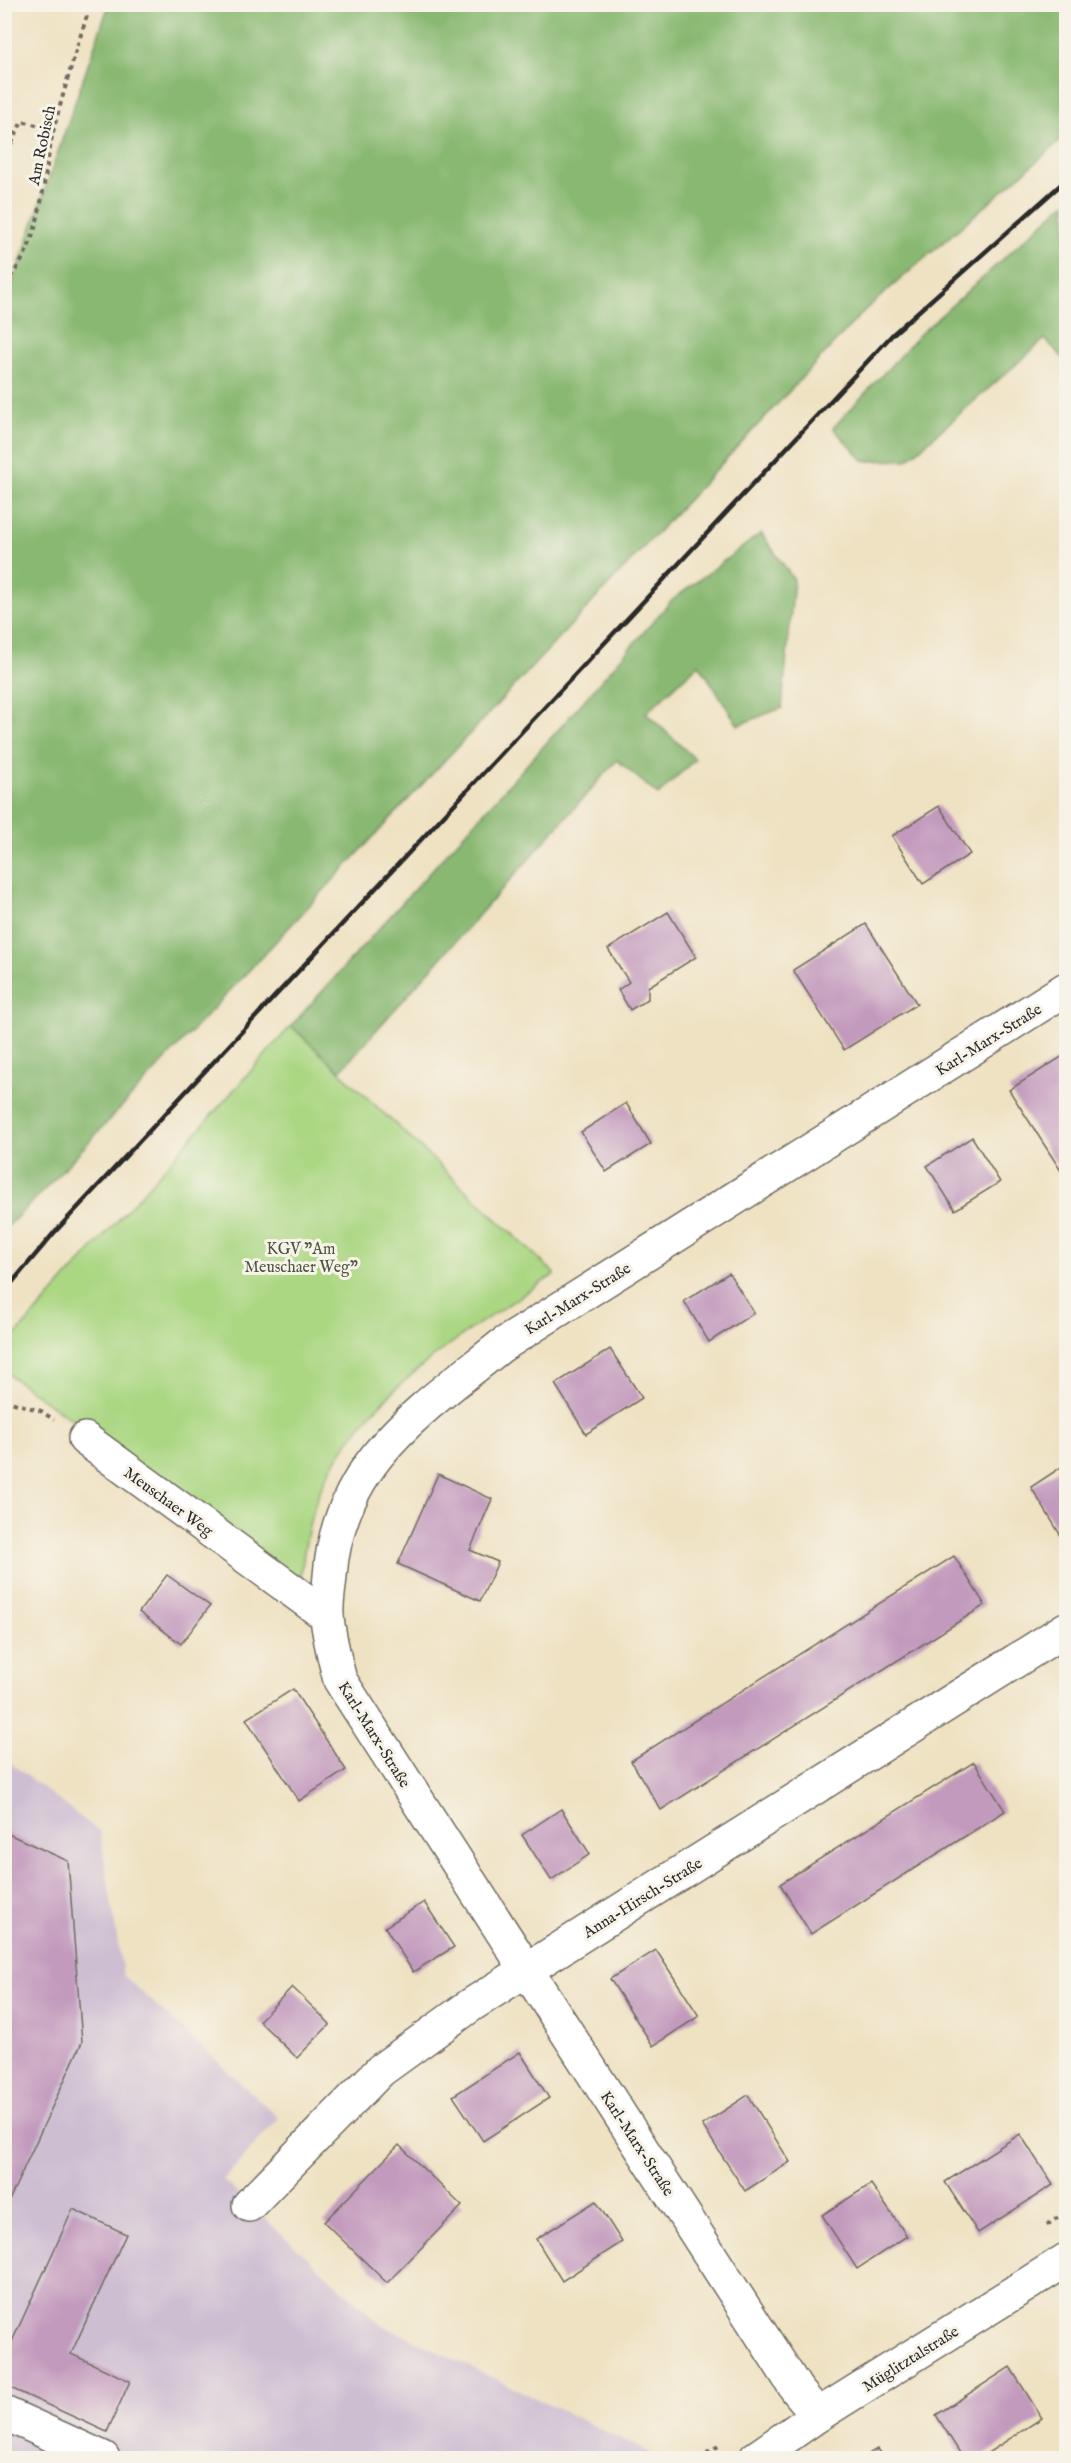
<svg xmlns="http://www.w3.org/2000/svg" width="1071" height="2463" font-family="'IM FELL English',serif">
	<style>
		.industrial { fill: #cebed2 }
		.green { fill: #abd783; stroke: #6b8157; stroke-width: 1.5 }
		.forest { fill: #88b871; stroke: #5a724e; stroke-width: 1.5 }
		.building { fill: #c29abd }
		.lines { fill: none; stroke-linecap: round; stroke-linejoin: round }
		.minor-casing { stroke: #706b60; stroke-width: 36 }
		.major-casing { stroke: #706b60; stroke-width: 36 }
		.path { stroke: #706b60; stroke-width: 4; stroke-dasharray: 4.5 4.5; stroke-linecap: butt }
		.minor { stroke: #fff; stroke-width: 33 }
		.major { stroke: #fff; stroke-width: 33 }
		.rail { stroke: #2b2b2b; stroke-width: 4.5 }
		.labels { text-anchor: middle; stroke-width: 6; stroke-linejoin: round; paint-order: stroke }
		.street-label { font-size: 16px; fill: #2b2b2b; stroke: #f7f3e8 }
		.park-label { font-size: 16px; fill: #4b5641; stroke: #f7f3e8 }
	</style>
	<rect width="100%" height="100%" fill="#f7f3e8"/>
	<filter id="ink" filterUnits="userSpaceOnUse"><feTurbulence type="fractalNoise" baseFrequency=".0167" numOctaves="2"/><feDisplacementMap in="SourceGraphic" scale="12" xChannelSelector="R" yChannelSelector="G"/><feConvolveMatrix kernelMatrix="1 2 1 2 8 2 1 2 1" color-interpolation-filters="sRGB"/></filter>
	<filter id="wash" filterUnits="userSpaceOnUse"><feTurbulence type="fractalNoise" baseFrequency=".008" numOctaves="4" result="noise"/><feDisplacementMap in="SourceGraphic" scale="24" xChannelSelector="R" yChannelSelector="G"/><feGaussianBlur stdDeviation="1.35" result="paint"/><feColorMatrix in="noise" values="0 0 0 0 0 0 0 0 0 0 0 0 0 0 0 0 0 1.4 0 .05"/><feComposite in="paint" operator="in"/></filter>
	<g filter="url(#wash)">
		<rect width="100%" height="100%" fill="#efe2c3"/>
		<polygon class="industrial" points="4,1758 100,1832 123,1975 279,2118 223,2180 380,2324 659,2457 5,2458"/>
		<path class="green" d="M291,1026L555,1274C472,1328 369,1389 324,1482C309,1514 304,1548 300,1583L5,1372V1347Z"/>
		<g class="forest">
			<polygon points="109,4 1066,5 1066,136 865,310 44,1190 5,1229 5,288 12,285"/>
			<polygon points="1066,202 1066,361 1045,339 907,460 864,461 833,428 919,335"/>
			<polygon points="761,533 794,580 782,708 738,725 699,664 646,713 695,759 658,795 617,760 340,1071 291,1026 550,739 671,601"/>
		</g>
		<g id="blocks">
			<g class="building">
				<polygon points="939,806 970,854 923,884 892,836"/>
				<polygon points="668,912 696,957 648,987 648,999 630,1010 618,990 629,982 608,949"/>
				<polygon points="866,924 917,1004 844,1050 793,970"/>
				<polygon points="1066,1054 1066,1176 1065,1177 1009,1090"/>
				<polygon points="626,1103 651,1144 606,1172 581,1132"/>
				<polygon points="972,1137 1000,1182 955,1210 927,1166"/>
				<polygon points="729,1273 754,1313 709,1342 684,1301"/>
				<polygon points="610,1349 642,1398 586,1434 555,1384"/>
				<polygon points="1066,1464 1066,1544 1031,1487"/>
				<polygon points="438,1474 492,1499 470,1550 498,1562 480,1601 398,1564"/>
				<polygon points="954,1556 985,1605 661,1810 631,1761"/>
				<polygon points="167,1575 210,1606 181,1644 139,1612"/>
				<polygon points="293,1689 346,1770 299,1801 246,1719"/>
				<polygon points="974,1762 1005,1811 811,1934 780,1884"/>
				<polygon points="561,1809 590,1854 551,1880 522,1835"/>
				<polygon points="4,1832 68,1861 82,2042 6,2207"/>
				<polygon points="424,1902 454,1947 413,1972 385,1927"/>
				<polygon points="656,1950 699,2016 653,2046 610,1979"/>
				<polygon points="292,1987 330,2024 297,2058 259,2021"/>
				<polygon points="520,2052 549,2098 483,2141 453,2096"/>
				<polygon points="748,2095 790,2162 745,2191 702,2125"/>
				<polygon points="1020,2134 1053,2185 978,2233 945,2182"/>
				<polygon points="399,2145 462,2206 387,2283 324,2222"/>
				<polygon points="871,2184 907,2236 857,2269 822,2215"/>
				<polygon points="596,2201 622,2242 562,2281 536,2239"/>
				<polygon points="73,2209 126,2234 71,2354 130,2381 107,2432 4,2385 4,2359"/>
				<polygon points="1010,2367 1042,2418 980,2458 963,2458 936,2415"/>
				<polygon points="877,2449 884,2458 862,2458"/>
			</g>
		</g>
	</g>
	<g filter="url(#ink)">
		<use href="#blocks" fill-opacity="0" stroke="#706b60" stroke-width="1.5"/>
		<g class="lines">
			<g class="minor-casing">
				<g id="minor">
					<polyline points="85,1439 327,1616"/>
					<polyline points="249,2205 381,2070 471,2005 1066,1629"/>
					<polyline points="4,2413 103,2458"/>
					<path d="M818,2415L797,2390L340,1680C335,1660 329,1638 327,1617C326,1604 329,1589 330,1576C338,1462 420,1411 501,1346L1066,989"/>
				</g>
			</g>
			<g class="major-casing">
				<polyline id="major" points="756,2458 818,2415 1066,2260"/>
			</g>
			<g class="path">
				<polyline points="4,160 22,121 54,130"/>
				<path d="M4,284C45,242 41,181 54,128C65,87 77,45 91,4"/>
				<polyline points="4,1400 41,1411 54,1420"/>
				<polyline points="1047,2225 1066,2212"/>
				<polyline points="699,2458 720,2445"/>
			</g>
			<use href="#minor" class="minor"/>
			<use href="#major" class="major"/>
			<polyline class="rail" points="4,1292 53,1234 893,334 1066,180"/>
		</g>
	</g>
	<g class="labels">
		<g class="street-label">
			<text transform="translate(41 145) rotate(-78)" y="6">Am Robisch</text>
			<text transform="translate(988 1039) rotate(-32)" y="6">Karl-Marx-Straße</text>
			<text transform="translate(577 1298) rotate(-32)" y="6">Karl-Marx-Straße</text>
			<text transform="translate(169 1501) rotate(36)" y="6">Meuschaer Weg</text>
			<text transform="translate(375 1734) rotate(58)" y="6">Karl-Marx-Straße</text>
			<text transform="translate(642 1897) rotate(-32)" y="6">Anna-Hirsch-Straße</text>
			<text transform="translate(638 2143) rotate(57)" y="6">Karl-Marx-Straße</text>
			<text transform="translate(910 2358) rotate(-32)" y="6">Müglitztalstraße</text>
		</g>
		<g class="park-label">
			<text x="301" y="1254">KGV "Am<tspan x="301" dy="18">Meuschaer Weg"</tspan></text>
		</g>
	</g>
	<rect width="1071" height="2463" fill="none" stroke="#f7f3e8" stroke-width="24"/>
</svg>
